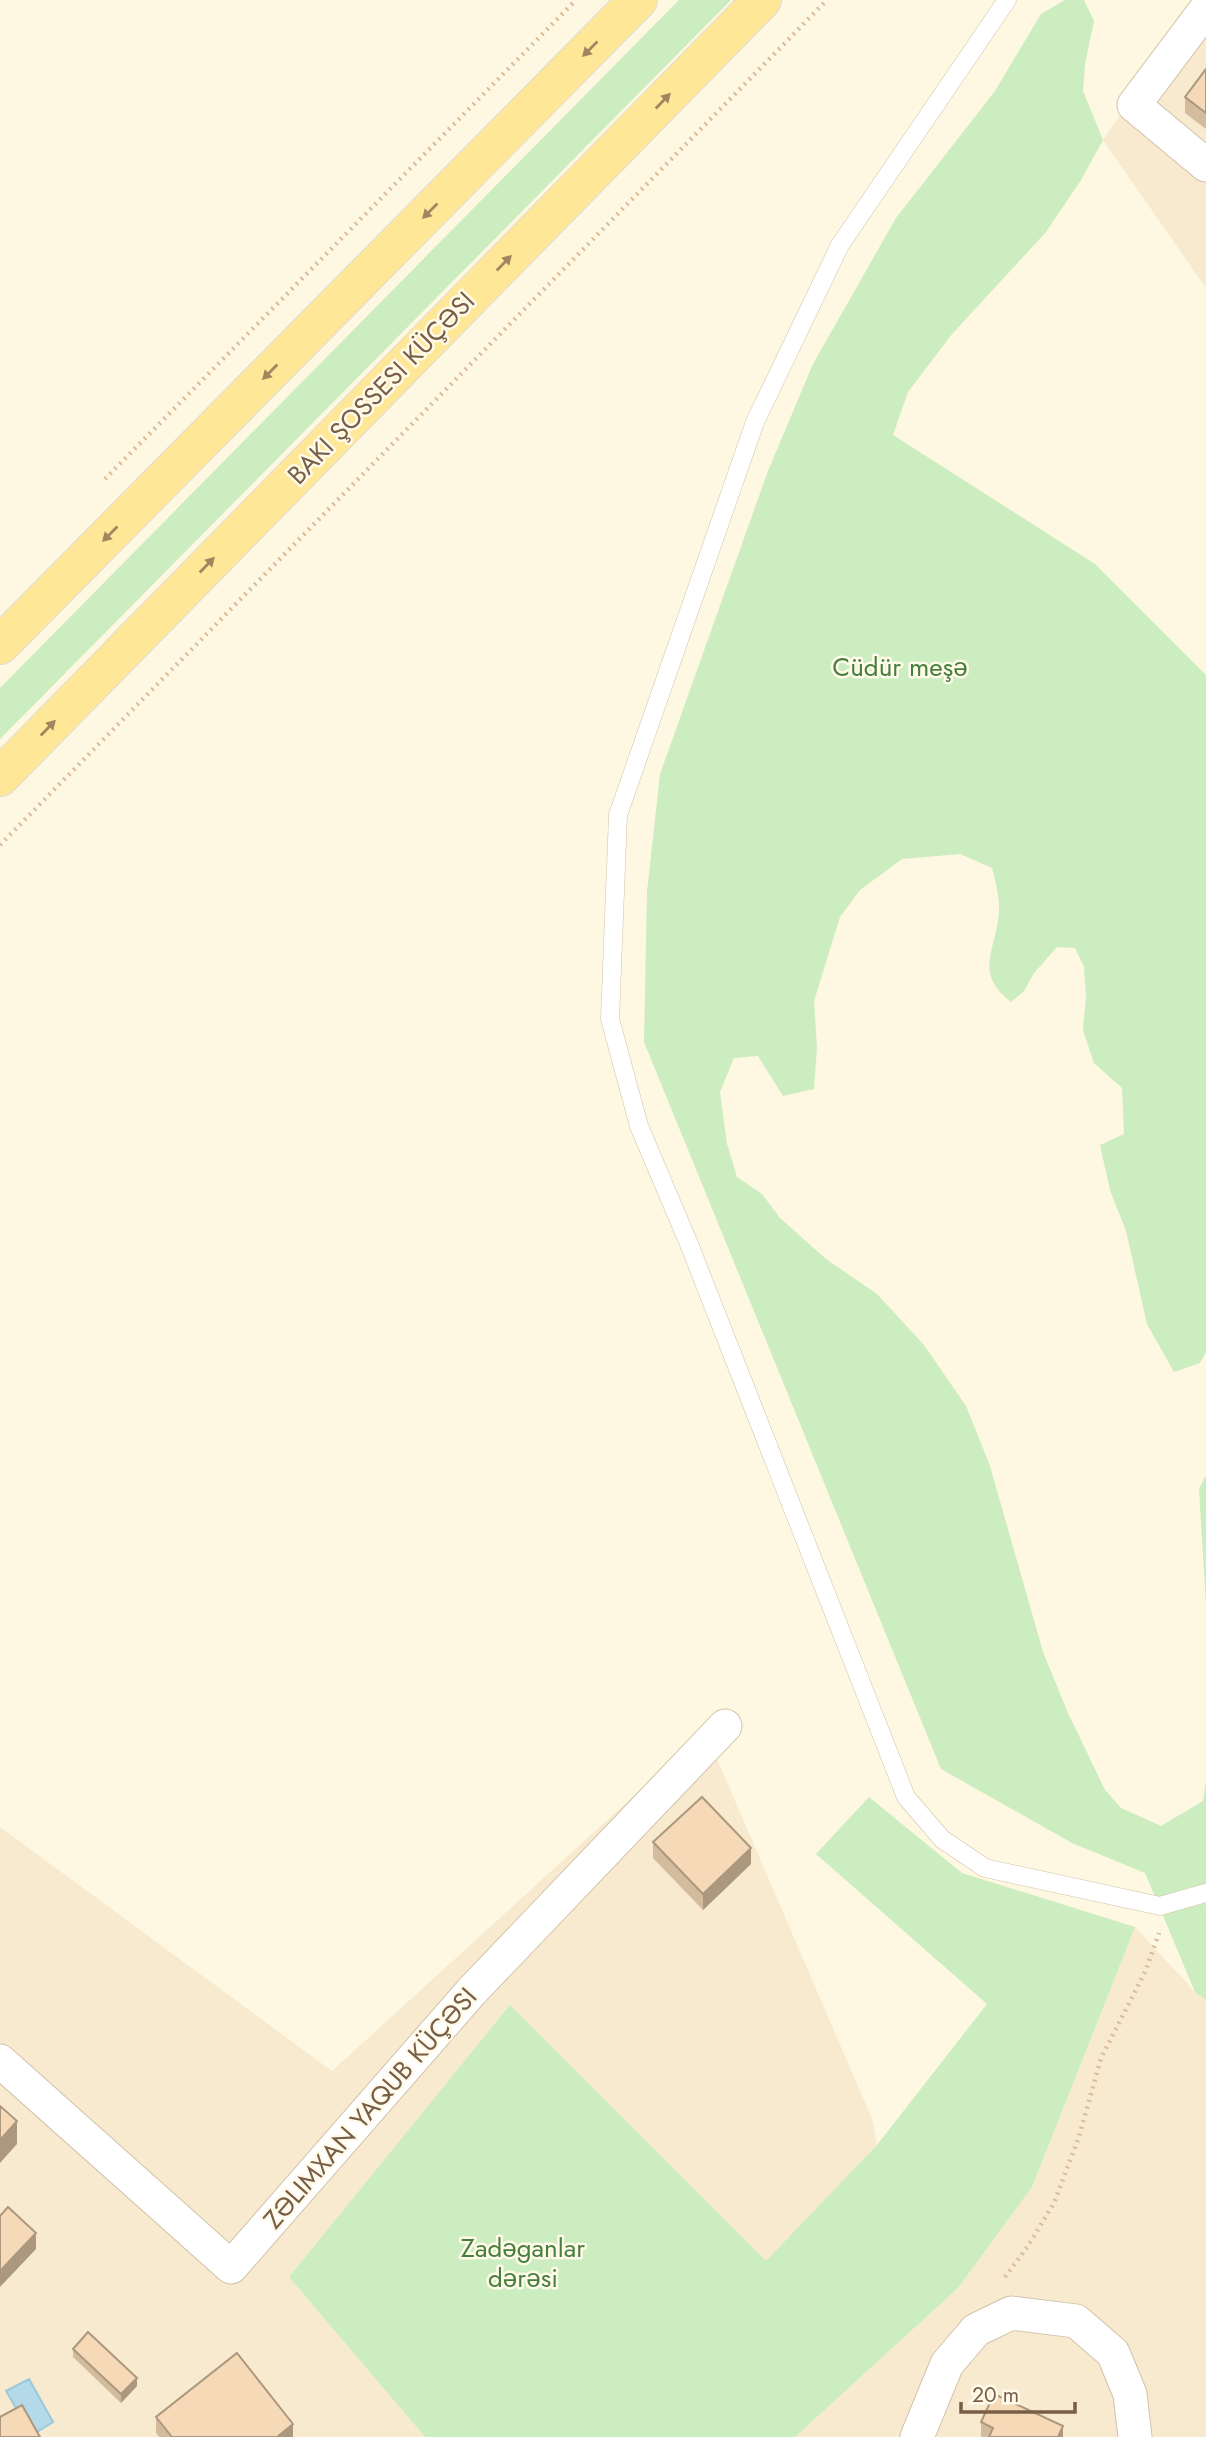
<svg xmlns="http://www.w3.org/2000/svg" width="1206" height="2437" font-family="Jost,sans-serif">
	<style>
		.residential { fill: #f7eacf }
		.green { fill: #cbedbf }
		.water { fill: #b4dae9; stroke: #99c9dc; stroke-width: 2 }
		.lines { fill: none; stroke-linecap: round; stroke-linejoin: round }
		.lane-casing { stroke: #d2c2aa; stroke-width: 19 }
		.street-casing { stroke: #d2c2aa; stroke-width: 35 }
		.primary-casing { stroke: #e1dcd6; stroke-width: 40 }
		.path { stroke: #dbbc99; stroke-width: 4.5; stroke-dasharray: 2 5; stroke-linecap: butt }
		.lane { stroke: #fff; stroke-width: 18 }
		.street { stroke: #fff; stroke-width: 33 }
		.primary { stroke: #ffe798; stroke-width: 38 }
		.wall { fill: #d4bb9d }
		.shaded-wall { fill: #ac987f }
		.building { fill: #f6d9b6; stroke: #ac987f; stroke-width: 2 }
		.oneway { fill: #a0875f }
		.labels { text-anchor: middle; stroke-width: 5; stroke-linejoin: round; paint-order: stroke }
		.street-label { font-size: 26px; fill: #785e46; stroke: #fffaea }
		.park-label { font-size: 26px; fill: #477f3c; stroke: #fffaea }
	</style>
	<rect width="100%" height="100%" fill="#fef7e1"/>
	<g class="residential">
		<polygon points="1200,0 1206,0 1206,288 1103,140"/>
		<polygon points="705,1731 872,2119 877,2145 766,2262 510,2006 289,2277 425,2437 0,2437 0,1827 332,2071"/>
		<polygon points="1135,1927 1195,1992 1206,2000 1206,2437 795,2437 958,2288 1032,2187"/>
	</g>
	<g class="green">
		<polygon points="679,0 731,0 0,739 0,688"/>
		<path d="M1065,0H1084L1094,21L1085,64L1083,91L1103,140L1081,180L1046,232L952,334L908,392L893,435L1095,564L1206,675V1352L1200,1363L1174,1372L1147,1324L1126,1231L1110,1190L1100,1145L1124,1134L1122,1088L1094,1063L1083,1030L1086,997L1084,967L1075,948L1057,947L1034,973L1024,991L1011,1002C970,971 1000,946 999,906C999,894 995,880 992,868L960,854L902,859L860,890L840,917L814,1001L817,1047L814,1089L783,1096L758,1056L734,1058L720,1092L727,1144L737,1177L762,1194L780,1218L826,1259L877,1294L924,1345L966,1406L990,1466L1043,1652L1068,1713L1105,1790L1121,1808L1161,1826L1203,1801L1206,1780V2000L1195,1992L1145,1873L1072,1843L941,1769L644,1042L647,892L660,774L768,471L813,364L896,218L995,91L1041,14Z"/>
		<polygon points="1206,1475 1206,1605 1199,1489"/>
		<polygon points="869,1797 962,1873 1135,1927 1032,2187 958,2288 795,2437 425,2437 289,2277 510,2005 766,2261 877,2145 987,2004 816,1854"/>
	</g>
	<polygon class="water" points="29,2379 53,2422 32,2435 6,2391"/>
	<g class="lines">
		<g class="lane-casing">
			<polyline id="lane" points="1007,0 840,245 755,422 618,815 610,1019 639,1126 689,1244 906,1797 942,1839 985,1868 1160,1906 1206,1893"/>
		</g>
		<g class="street-casing">
			<g id="street">
				<polyline points="1206,9 1134,105 1206,165"/>
				<polyline points="0,2061 231,2267 471,1992 725,1726"/>
				<polyline points="917,2437 947,2364 976,2330 1011,2313 1076,2321 1113,2353 1130,2394 1135,2437"/>
			</g>
		</g>
		<g class="primary-casing">
			<g id="primary">
				<polyline points="0,645 638,0"/>
				<polyline points="0,777 762,0"/>
			</g>
		</g>
		<g class="path">
			<polyline points="105,479 576,0"/>
			<polyline points="0,845 827,0"/>
			<polyline points="1005,2277 1028,2246 1054,2203 1079,2137 1101,2058 1145,1972 1159,1933"/>
		</g>
		<use href="#lane" class="lane"/>
		<use href="#street" class="street"/>
		<use href="#primary" class="primary"/>
	</g>
	<g class="wall">
		<polygon points="1206,69 1206,129 1185,113 1185,97"/>
		<polygon points="653,1842 751,1864 703,1910 653,1858"/>
		<polygon points="73,2349 137,2386 121,2403 73,2357"/>
		<polygon points="156,2417 293,2437 159,2437 156,2433"/>
		<polygon points="981,2422 1063,2437 981,2437"/>
	</g>
	<g class="shaded-wall">
		<polygon points="751,1848 751,1864 703,1910 703,1894"/>
		<polygon points="17,2121 17,2144 0,2163 0,2140"/>
		<polygon points="36,2233 36,2249 0,2287 0,2271"/>
		<polygon points="137,2378 137,2386 121,2403 121,2394"/>
		<polygon points="293,2424 293,2437 277,2437"/>
		<polygon points="1063,2426 1063,2437 1058,2437"/>
	</g>
	<g class="building">
		<polygon points="1206,69 1206,113 1185,97"/>
		<polygon points="702,1797 751,1848 703,1894 653,1842"/>
		<polygon points="0,2106 17,2121 0,2140"/>
		<polygon points="8,2207 36,2233 0,2271 0,2216"/>
		<polygon points="88,2332 137,2378 121,2394 73,2349"/>
		<polygon points="237,2353 293,2424 277,2437 172,2437 156,2417"/>
		<polygon points="994,2394 1063,2426 1058,2437 989,2437 993,2428 981,2422"/>
		<polygon points="22,2405 40,2437 0,2437 0,2417"/>
	</g>
	<defs><path id="oneway-solid" d="M-6-.8H1V-3.2L6.5 0L1 3.2V.8H-6Z" transform="scale(1.75)"/></defs>
	<g class="oneway">
		<use href="#oneway-solid" transform="translate(590 49) rotate(135)"/>
		<use href="#oneway-solid" transform="translate(663 101) rotate(-46)"/>
		<use href="#oneway-solid" transform="translate(430 211) rotate(135)"/>
		<use href="#oneway-solid" transform="translate(504 263) rotate(-46)"/>
		<use href="#oneway-solid" transform="translate(270 372) rotate(135)"/>
		<use href="#oneway-solid" transform="translate(110 534) rotate(135)"/>
		<use href="#oneway-solid" transform="translate(207 565) rotate(-46)"/>
		<use href="#oneway-solid" transform="translate(48 728) rotate(-46)"/>
	</g>
	<g class="labels">
		<g class="street-label">
			<text transform="translate(381 388) rotate(-46)" y="9">BAKI ŞOSSESI KÜÇƏSI</text>
			<text transform="translate(370 2108) rotate(-49)" y="9">ZƏLIMXAN YAQUB KÜÇƏSI</text>
		</g>
		<g class="park-label">
			<text x="900" y="676">Cüdür meşə</text>
			<text x="523" y="2257">Zadəganlar<tspan x="523" dy="30">dərəsi</tspan></text>
		</g>
	</g>
	<path d="M961 2402v10h114v-10" fill="none" stroke="#785e46" stroke-width="3.5"/>
	<text x="972" y="2402" font-size="21" fill="#785e46" stroke="#fffaea" stroke-width="5" paint-order="stroke">20 m</text>
</svg>
